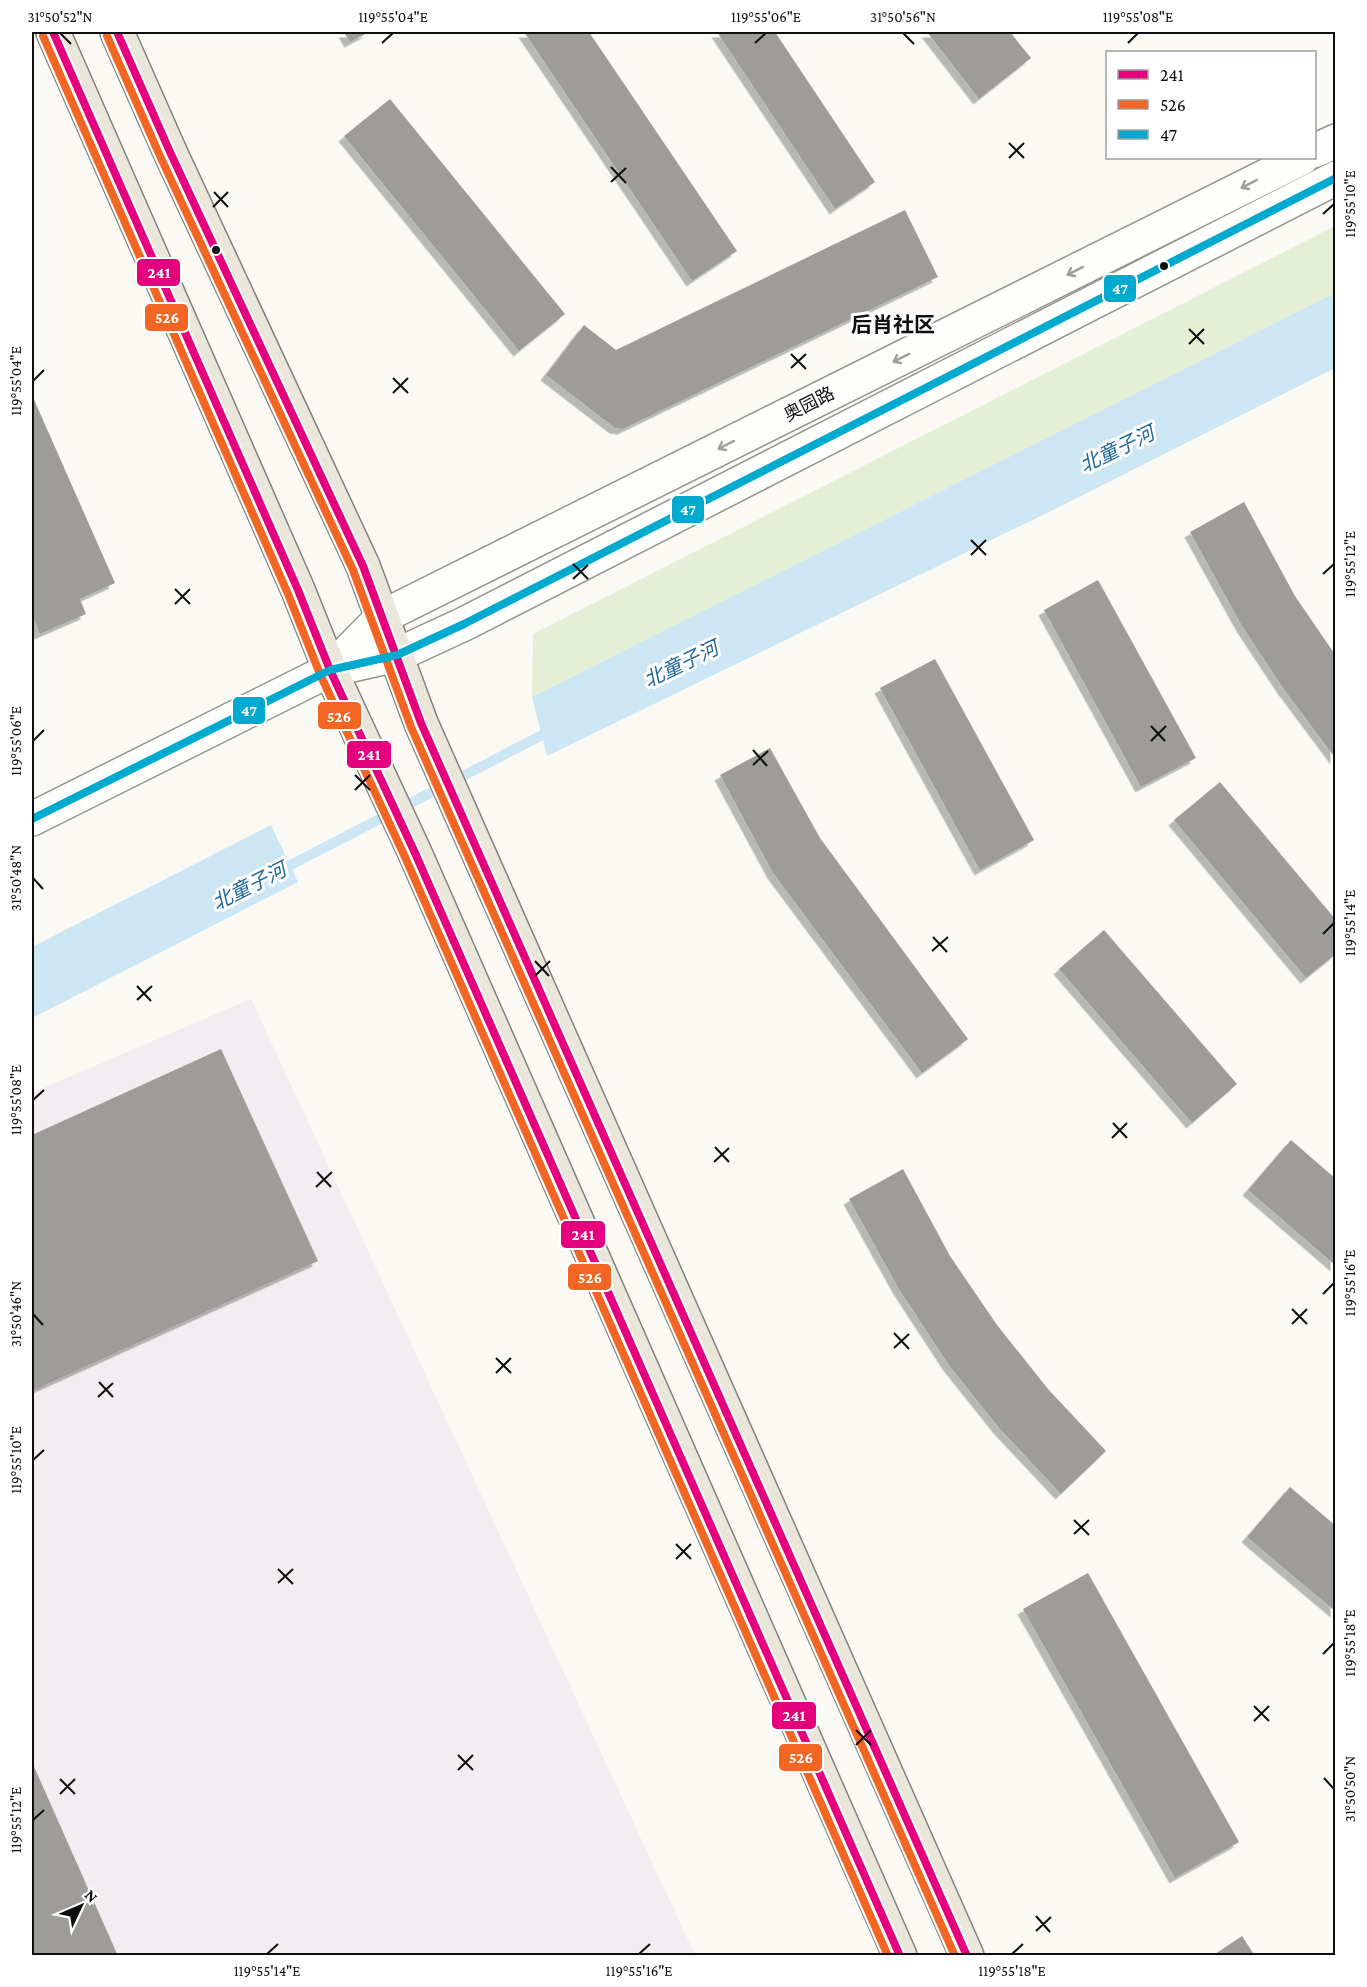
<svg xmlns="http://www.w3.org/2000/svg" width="1367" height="1987" font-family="'Crimson Pro','Noto Sans SC',serif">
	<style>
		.industrial { fill: #f2edf0 }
		.green { fill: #e5efd5 }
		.water { fill: #cce6f3 }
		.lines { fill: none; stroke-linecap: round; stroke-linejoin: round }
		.stream { stroke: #cce6f3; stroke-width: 10 }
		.building { fill: #9e9c99; filter: url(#shadow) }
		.minor-casing { stroke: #949492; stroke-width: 36 }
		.major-casing { stroke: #82817f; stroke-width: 36 }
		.minor { stroke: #fefefd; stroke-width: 33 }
		.major { stroke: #ebe6da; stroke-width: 33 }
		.bus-1-casing { stroke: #fff; stroke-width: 12 }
		.bus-2-casing { stroke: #fff; stroke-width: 12 }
		.bus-3-casing { stroke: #fff; stroke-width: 12 }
		.bus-1 { stroke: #e5007d; stroke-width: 8 }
		.bus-2 { stroke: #f26522; stroke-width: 8 }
		.bus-3 { stroke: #00a9ce; stroke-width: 8 }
		.oneway { stroke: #9e9e9d }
		.ticks { fill: none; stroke: #0e0e0e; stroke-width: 2 }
		.bus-dot { fill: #0e0e0e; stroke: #fff; stroke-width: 2 }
		.labels { text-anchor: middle; stroke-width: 6; stroke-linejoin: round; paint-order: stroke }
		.street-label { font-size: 18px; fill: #0e0e0e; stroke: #fff }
		.water-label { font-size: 20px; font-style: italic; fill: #1f6798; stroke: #fff }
		.quarter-label { font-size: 21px; font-weight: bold; fill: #0e0e0e; stroke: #fff }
		.line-badge { stroke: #fff; stroke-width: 2 }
		.badge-label { font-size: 16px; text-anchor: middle; font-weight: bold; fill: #fff }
		.neatline { fill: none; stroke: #0e0e0e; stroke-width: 2 }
		.ticks-label { font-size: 15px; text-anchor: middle; fill: #0e0e0e }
	</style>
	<defs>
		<filter id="shadow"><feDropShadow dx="-5.5" dy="5.5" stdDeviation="0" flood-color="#0004"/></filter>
	</defs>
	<rect width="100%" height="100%" fill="#faf9f4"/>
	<polygon class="industrial" points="251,999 695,1955 32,1955 32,1093"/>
	<polygon class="green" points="1335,226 1335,293 532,697 533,634"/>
	<g class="water">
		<polygon points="1335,293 1335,368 1047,513 547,756 532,697"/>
		<polygon points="271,825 298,882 32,1018 32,947"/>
	</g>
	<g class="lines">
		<polyline class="stream" points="277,872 554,729"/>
	</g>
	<g class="building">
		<polygon points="344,32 369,32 350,42"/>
		<polygon points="524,32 589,32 737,251 692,281"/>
		<polygon points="717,32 775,32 875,182 835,209"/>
		<polygon points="927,32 1010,32 1031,58 979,99"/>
		<polygon points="390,99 565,314 519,351 344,136"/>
		<polygon points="905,210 938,277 623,429 615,428 546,375 584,325 616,350"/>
		<polygon points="32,395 115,583 80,599 86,614 40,634 32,615"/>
		<polygon points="1244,502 1295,596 1336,656 1336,759 1283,688 1242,626 1190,532"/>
		<polygon points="1098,580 1196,758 1141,787 1044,610"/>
		<polygon points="935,659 1034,840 980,870 880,688"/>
		<polygon points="770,748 820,838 968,1039 922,1073 773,873 720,775"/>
		<polygon points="1220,782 1336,920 1336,954 1306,978 1174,820"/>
		<polygon points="1104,930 1237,1084 1192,1123 1059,969"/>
		<polygon points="221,1049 318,1261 32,1391 32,1135"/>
		<polygon points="1291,1140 1336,1179 1336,1266 1248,1190"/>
		<polygon points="903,1169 950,1256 997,1325 1048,1389 1106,1451 1061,1494 999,1428 948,1364 899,1289 849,1199"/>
		<polygon points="1290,1487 1336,1526 1336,1612 1247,1537"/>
		<polygon points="1088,1573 1239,1842 1175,1878 1023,1609"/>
		<polygon points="32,1762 118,1956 32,1956"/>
		<polygon points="1242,1936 1255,1956 1212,1956"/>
	</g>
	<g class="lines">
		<g class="minor-casing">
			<g id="minor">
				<polyline points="1314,151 1336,141"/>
				<polyline points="330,670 382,617 1302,158"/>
				<polyline points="32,819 330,670 397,655 464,624 1336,178"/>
			</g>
		</g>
		<g class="major-casing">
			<g id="major">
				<polyline points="53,32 298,590 330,670 415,853 900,1956"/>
				<polyline points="117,32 170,152 363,566 421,723 967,1956"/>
			</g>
		</g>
		<use href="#minor" class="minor"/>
		<use href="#major" class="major"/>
		<g class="bus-1-casing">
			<g id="bus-1">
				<polyline points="53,32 298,590 330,670 415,853 900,1956"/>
				<polyline points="117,32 170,152 363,566 421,723 967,1956"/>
			</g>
		</g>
		<g class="bus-2-casing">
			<g id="bus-2">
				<polyline points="43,36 288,594 320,674 405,857 888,1956"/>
				<polyline points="107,36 160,156 353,570 411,727 955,1956"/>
			</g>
		</g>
		<g class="bus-3-casing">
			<polyline id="bus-3" points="32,819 330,670 397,655 464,624 1336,178"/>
		</g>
		<use href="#bus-1" class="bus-1"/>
		<use href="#bus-2" class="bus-2"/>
		<use href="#bus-3" class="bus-3"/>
	</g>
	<defs><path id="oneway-shaft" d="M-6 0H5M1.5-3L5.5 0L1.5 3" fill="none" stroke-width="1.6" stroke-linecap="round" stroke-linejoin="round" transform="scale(1.5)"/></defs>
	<g class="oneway">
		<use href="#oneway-shaft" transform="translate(1249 184) rotate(153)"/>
		<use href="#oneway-shaft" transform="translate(1075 271) rotate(153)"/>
		<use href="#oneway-shaft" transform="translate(901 358) rotate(153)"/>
		<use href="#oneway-shaft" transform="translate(726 445) rotate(153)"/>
	</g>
	<path class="ticks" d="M60,33L71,44M903,33L914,44M382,43L393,33M755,43L766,33M1128,43L1138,33M1009,143L1024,158M1009,158L1024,143M611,167L626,183M611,182L626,168M214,192L228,207M213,207L228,192M1323,214L1334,204M1189,329L1204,344M1189,344L1204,329M791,354L806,369M791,368L806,354M393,378L408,393M33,381L44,370M393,393L408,378M971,540L986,555M971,555L986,540M573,564L588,579M1323,574L1334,564M573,579L588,565M175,589L190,604M175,604L190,589M1151,726L1165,741M33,741L44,730M1151,741L1166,726M753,750L767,766M753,765L768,751M355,775L370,790M355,790L370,775M33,878L43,889M1323,934L1334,923M933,937L947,952M932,951L948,937M535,961L549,976M535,976L550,961M137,986L151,1001M137,1000L152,986M33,1100L44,1090M1113,1123L1127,1138M1112,1138L1127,1123M715,1147L729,1162M714,1162L729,1148M317,1172L331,1187M316,1187L332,1172M1323,1294L1334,1283M1292,1309L1307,1324M33,1314L43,1325M1292,1324L1307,1309M894,1333L909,1349M894,1348L909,1334M496,1358L511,1373M496,1373L511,1358M99,1382L113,1397M98,1397L113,1383M33,1460L44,1450M1074,1520L1089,1535M1074,1534L1089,1520M676,1544L691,1559M676,1559L691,1544M278,1569L293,1584M278,1583L293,1569M1323,1654L1334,1643M1254,1706L1269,1721M1254,1721L1269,1706M856,1730L871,1745M856,1745L871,1730M458,1755L473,1770M458,1770L473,1755M1324,1778L1334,1789M60,1779L75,1794M60,1794L75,1779M33,1820L44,1810M1036,1916L1050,1932M1036,1931L1051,1917M267,1954L278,1944M639,1954L650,1944M1012,1954L1023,1944"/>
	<g class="bus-dot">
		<circle cx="216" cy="250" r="5"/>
		<circle cx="1164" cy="266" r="5"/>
	</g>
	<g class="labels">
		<g class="street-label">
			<text transform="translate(809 404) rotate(-27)" y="6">奥园路</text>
		</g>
		<g class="water-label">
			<text transform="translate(1117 449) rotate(-26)" y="7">北童子河</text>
			<text transform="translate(681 664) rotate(-26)" y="7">北童子河</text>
			<text transform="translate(249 886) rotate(-27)" y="7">北童子河</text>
		</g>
		<g class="quarter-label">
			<text x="893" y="332">后肖社区</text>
		</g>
	</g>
	<g class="line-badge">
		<rect x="136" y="258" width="45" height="29" rx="6" fill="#e5007d"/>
		<rect x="1103" y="274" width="34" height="29" rx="6" fill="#00a9ce"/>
		<rect x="144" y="303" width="45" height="29" rx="6" fill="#f26522"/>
		<rect x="671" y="495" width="34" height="29" rx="6" fill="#00a9ce"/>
		<rect x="232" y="696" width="34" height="29" rx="6" fill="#00a9ce"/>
		<rect x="317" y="701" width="45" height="29" rx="6" fill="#f26522"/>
		<rect x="346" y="740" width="46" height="29" rx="6" fill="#e5007d"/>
		<rect x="560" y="1220" width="46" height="29" rx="6" fill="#e5007d"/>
		<rect x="567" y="1263" width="45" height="28" rx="6" fill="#f26522"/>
		<rect x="771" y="1701" width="46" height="29" rx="6" fill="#e5007d"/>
		<rect x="778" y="1743" width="45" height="29" rx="6" fill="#f26522"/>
	</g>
	<g class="badge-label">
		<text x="159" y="278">241</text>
		<text x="1120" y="294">47</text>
		<text x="167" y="323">526</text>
		<text x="688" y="515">47</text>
		<text x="249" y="716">47</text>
		<text x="339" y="722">526</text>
		<text x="369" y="760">241</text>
		<text x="583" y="1240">241</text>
		<text x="590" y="1283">526</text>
		<text x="794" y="1721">241</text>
		<text x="801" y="1763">526</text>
	</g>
	<rect width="1367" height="1987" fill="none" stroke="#ffffff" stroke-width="66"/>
	<rect x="1106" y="51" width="210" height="108" fill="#ffffff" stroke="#9f9f9f" stroke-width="1.5"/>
	<rect x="1118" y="70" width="30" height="9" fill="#e5007d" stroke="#9f9f9f" stroke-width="1.5"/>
	<text x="1160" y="81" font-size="18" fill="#0e0e0e">241</text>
	<rect x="1118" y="100" width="30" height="9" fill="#f26522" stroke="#9f9f9f" stroke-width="1.5"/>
	<text x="1160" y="111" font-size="18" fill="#0e0e0e">526</text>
	<rect x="1118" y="130" width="30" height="9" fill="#00a9ce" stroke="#9f9f9f" stroke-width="1.5"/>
	<text x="1160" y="141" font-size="18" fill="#0e0e0e">47</text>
	<g transform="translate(81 1906) rotate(46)" stroke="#ffffff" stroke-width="4.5" paint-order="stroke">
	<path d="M0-4.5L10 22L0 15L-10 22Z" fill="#0e0e0e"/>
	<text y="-9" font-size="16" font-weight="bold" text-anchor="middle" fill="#0e0e0e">N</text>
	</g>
	<rect x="33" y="33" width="1301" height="1921" class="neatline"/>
	<g class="ticks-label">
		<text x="60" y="22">31°50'52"N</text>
		<text x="393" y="22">119°55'04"E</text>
		<text x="766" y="22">119°55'06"E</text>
		<text x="903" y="22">31°50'56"N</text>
		<text x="1138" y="22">119°55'08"E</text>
		<text transform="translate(1350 204) rotate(-90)" y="5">119°55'10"E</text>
		<text transform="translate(16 381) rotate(-90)" y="5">119°55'04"E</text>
		<text transform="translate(1350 564) rotate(-90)" y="5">119°55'12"E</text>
		<text transform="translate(16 741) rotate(-90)" y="5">119°55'06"E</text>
		<text transform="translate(16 878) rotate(-90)" y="5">31°50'48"N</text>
		<text transform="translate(1350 923) rotate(-90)" y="5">119°55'14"E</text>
		<text transform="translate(16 1100) rotate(-90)" y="5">119°55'08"E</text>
		<text transform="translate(1350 1283) rotate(-90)" y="5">119°55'16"E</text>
		<text transform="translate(16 1314) rotate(-90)" y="5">31°50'46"N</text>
		<text transform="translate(16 1460) rotate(-90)" y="5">119°55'10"E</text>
		<text transform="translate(1350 1643) rotate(-90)" y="5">119°55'18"E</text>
		<text transform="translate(1350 1789) rotate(-90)" y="5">31°50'50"N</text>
		<text transform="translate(16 1820) rotate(-90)" y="5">119°55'12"E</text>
		<text x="267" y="1976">119°55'14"E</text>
		<text x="639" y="1976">119°55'16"E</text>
		<text x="1012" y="1976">119°55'18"E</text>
	</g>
</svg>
